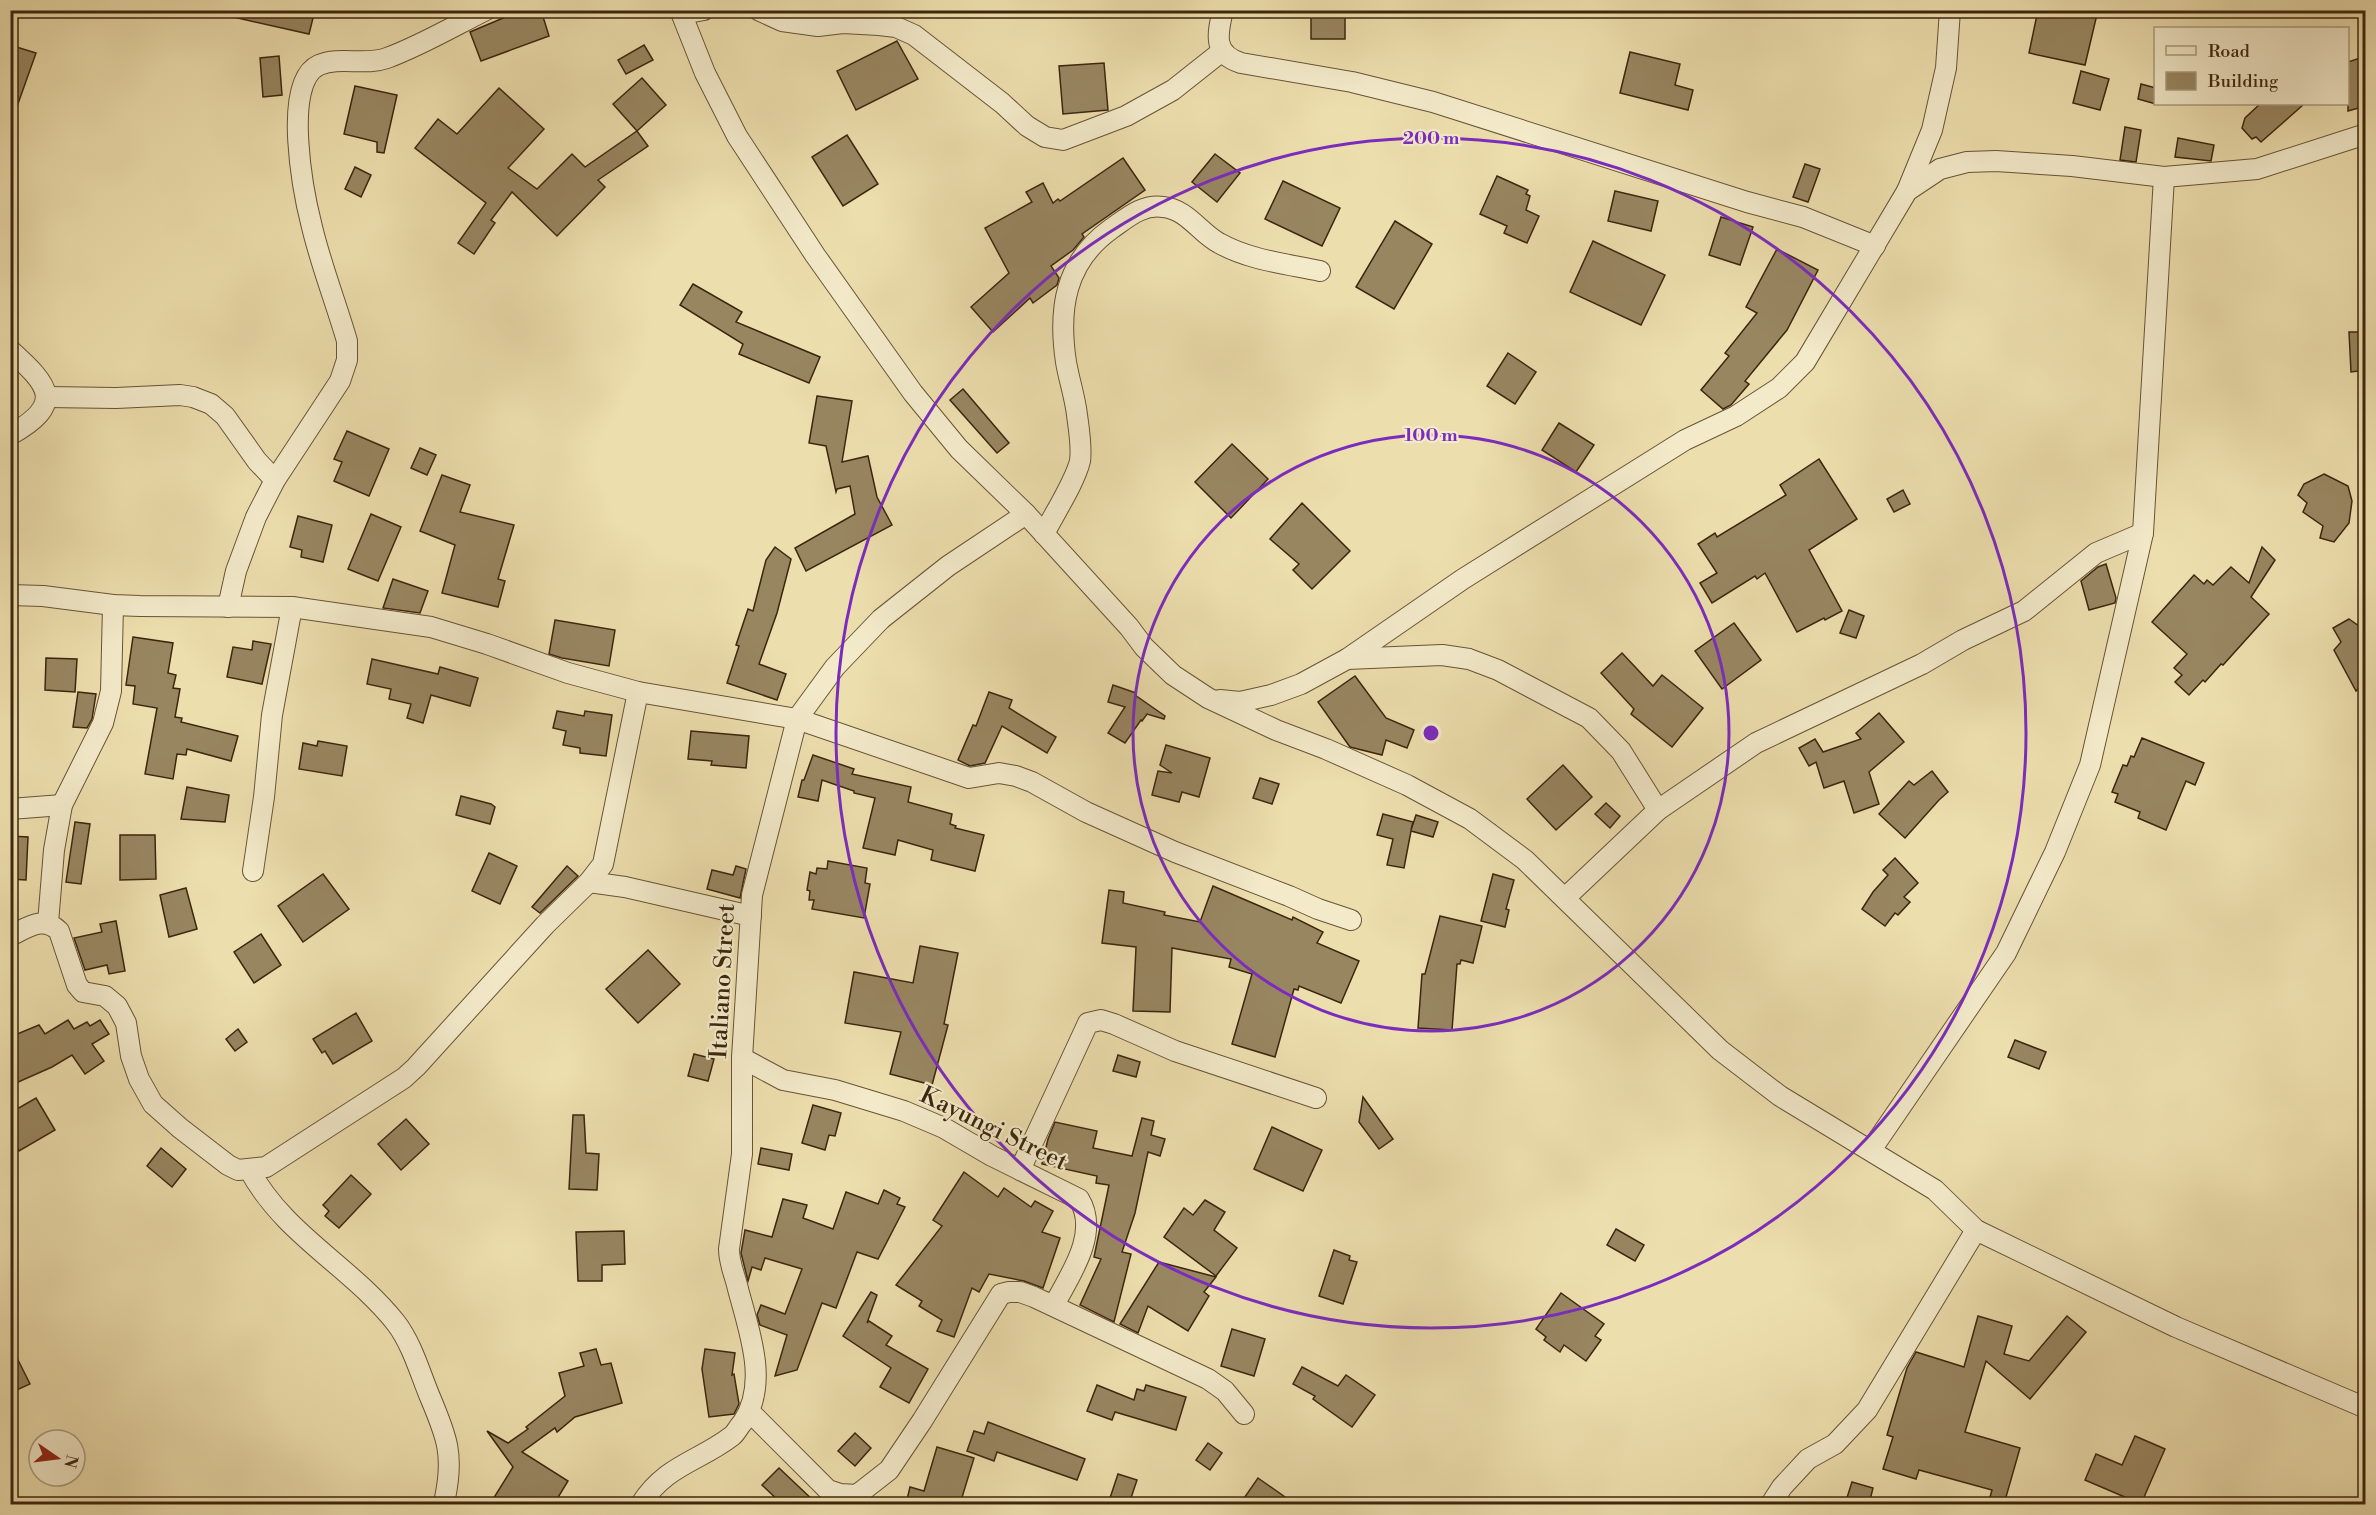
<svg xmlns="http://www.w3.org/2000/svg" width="2376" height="1515" font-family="'Libre Bodoni',serif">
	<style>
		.building { fill: #988661; stroke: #3c260e; stroke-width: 1.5 }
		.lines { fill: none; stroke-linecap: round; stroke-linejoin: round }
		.minor-casing { stroke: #685436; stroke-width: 22 }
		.minor { stroke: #f3eaca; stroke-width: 20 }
		.ring { fill: none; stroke: #7b2cbf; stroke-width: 3 }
		.labels { text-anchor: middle; stroke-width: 4.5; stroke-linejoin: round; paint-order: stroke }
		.street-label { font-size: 24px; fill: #3c260e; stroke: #f3eaca }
		.centre { fill: #7b2cbf; stroke: #f3eaca; stroke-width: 3 }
		.ring-label { font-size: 18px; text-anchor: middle; font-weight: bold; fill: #7b2cbf; stroke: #f3eaca; stroke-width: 4.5; stroke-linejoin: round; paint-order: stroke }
	</style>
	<rect width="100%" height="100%" fill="#eddead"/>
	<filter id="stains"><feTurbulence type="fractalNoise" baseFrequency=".00333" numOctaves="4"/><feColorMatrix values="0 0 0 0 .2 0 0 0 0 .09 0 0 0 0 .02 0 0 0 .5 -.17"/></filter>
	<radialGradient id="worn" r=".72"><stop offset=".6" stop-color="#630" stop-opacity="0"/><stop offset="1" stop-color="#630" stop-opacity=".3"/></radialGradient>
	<g class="building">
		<polygon points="234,10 315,10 309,34 233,17"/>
		<polygon points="507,10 541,10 549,36 481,61 470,32 508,16"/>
		<rect x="1311" y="10" width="34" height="29"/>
		<polygon points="2038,10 2098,10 2085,65 2029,53"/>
		<polygon points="897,41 918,79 856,110 837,71"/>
		<polygon points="10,45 36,53 14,115 10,115"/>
		<polygon points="644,45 653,60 626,74 618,60"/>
		<polygon points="1630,52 1680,64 1675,85 1693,90 1688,110 1620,93"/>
		<polygon points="279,56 282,95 263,97 260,58"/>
		<polygon points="2366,56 2366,106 2348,111 2348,62"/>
		<polygon points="1104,63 1108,110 1063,114 1059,66"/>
		<polygon points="2081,71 2109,79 2100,110 2073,103"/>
		<polygon points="642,78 666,105 637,131 613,104"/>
		<polygon points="2141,84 2156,88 2156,104 2138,99"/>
		<polygon points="355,86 397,95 384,153 377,152 377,142 344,134"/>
		<polygon points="499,88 544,129 508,168 537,189 572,154 585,167 637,131 648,146 598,180 605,187 557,236 512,192 491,220 495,223 474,254 458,243 486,203 415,148 438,119 457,134"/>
		<polygon points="2260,104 2304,104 2261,142 2256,137 2252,139 2242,128 2245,118"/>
		<polygon points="2125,127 2141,130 2136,162 2120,160"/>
		<polygon points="847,135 878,184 843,206 812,157"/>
		<polygon points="2178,138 2214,145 2211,161 2175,157"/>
		<polygon points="1215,154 1240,173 1217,202 1192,182"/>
		<polygon points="1123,158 1145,190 1082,234 1084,237 1073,250 1051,266 1059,278 1057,285 1033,303 1030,298 993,332 971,307 1009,273 985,228 1032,202 1026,192 1043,183 1053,203 1058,199 1060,201"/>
		<polygon points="1805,164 1820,169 1808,202 1793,197"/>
		<polygon points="355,167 371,175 361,197 345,189"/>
		<polygon points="1497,176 1528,190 1526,194 1530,196 1526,210 1539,216 1527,243 1504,233 1507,226 1480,214"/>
		<polygon points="1283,181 1340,208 1322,246 1265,219"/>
		<polygon points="1615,191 1658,201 1651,231 1608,221"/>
		<polygon points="1721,217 1753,227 1740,265 1709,255"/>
		<polygon points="1395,221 1432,244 1394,309 1356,287"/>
		<polygon points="1593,241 1665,275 1641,325 1570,292"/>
		<polygon points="1777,249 1818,270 1787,330 1745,381 1749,384 1731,405 1723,409 1701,390 1729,356 1725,353 1757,313 1746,307"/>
		<polygon points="693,284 742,312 736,322 820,357 809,383 739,354 743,344 680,305"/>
		<polygon points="2349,332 2366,332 2366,370 2351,372"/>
		<polygon points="1508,353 1536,372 1515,404 1487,386"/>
		<polygon points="963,389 1009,443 997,453 950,400"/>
		<polygon points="817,396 852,401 842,462 868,456 877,497 892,525 806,571 795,548 855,514 850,486 837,489 836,492 826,446 809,443"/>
		<polygon points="1559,423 1594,445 1576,472 1542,450"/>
		<polygon points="347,431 389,449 369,496 334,481 342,462 334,459"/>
		<polygon points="1232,444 1268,479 1231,518 1195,482"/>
		<polygon points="420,448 436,455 427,475 411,468"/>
		<polygon points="1819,459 1857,519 1809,550 1842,611 1825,620 1824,618 1797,632 1765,573 1757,579 1755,576 1712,603 1700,583 1717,573 1698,544 1715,533 1717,537 1786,495 1780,485"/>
		<polygon points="2324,474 2348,486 2352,501 2349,523 2334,542 2320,538 2323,526 2303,512 2307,503 2298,495 2304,484"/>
		<polygon points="442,475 470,485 460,512 514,525 498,579 505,581 498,607 442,593 455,545 420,531"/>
		<polygon points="1903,490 1910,504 1894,512 1887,499"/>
		<polygon points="1302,503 1350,551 1312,589 1293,570 1299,564 1270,539"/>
		<polygon points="371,514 401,527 378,581 348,569"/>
		<polygon points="298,516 332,525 323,562 301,557 302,550 290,547"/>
		<polygon points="775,547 791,559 777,613 759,664 786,674 777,700 727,683 739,646 736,645 748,609 753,611 766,560"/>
		<polygon points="2262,547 2275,560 2251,597 2269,614 2223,665 2221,664 2205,682 2203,680 2189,695 2175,682 2182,675 2174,668 2187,654 2152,622 2194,575 2204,584 2207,580 2213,585 2231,567 2249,583"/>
		<polygon points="2106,564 2116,598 2115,603 2089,610 2081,581 2098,567"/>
		<polygon points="393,579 428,591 420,613 383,608"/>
		<polygon points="1849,610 1864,616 1856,638 1840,633"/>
		<polygon points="2349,619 2366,631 2366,681 2356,691 2334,650 2341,642 2333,628"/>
		<polygon points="555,620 615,630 609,666 562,658 549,654"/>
		<polygon points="1734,623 1761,660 1722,689 1695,651"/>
		<polygon points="133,637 173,643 168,673 176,675 173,688 180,689 175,717 182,718 181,722 238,736 231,761 187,749 186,755 177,754 173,779 145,774 157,708 133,704 135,686 126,685"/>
		<polygon points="253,641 271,644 262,684 227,677 233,647 252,650"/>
		<polygon points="1622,653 1653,686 1662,675 1703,708 1672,747 1631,714 1634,709 1601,673"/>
		<polygon points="46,658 77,659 75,692 45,690"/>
		<polygon points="372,659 438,674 440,667 478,678 470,706 431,695 423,723 407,718 411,704 389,699 391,689 367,684"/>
		<polygon points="1355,676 1386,718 1414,730 1407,748 1386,740 1382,755 1350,747 1318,702"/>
		<polygon points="1113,685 1136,693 1135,695 1165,716 1164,719 1147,714 1142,721 1141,720 1125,743 1108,733 1125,707 1108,702"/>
		<polygon points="78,692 96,694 92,719 87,728 73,727"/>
		<polygon points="989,692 1012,700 1009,708 1056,737 1047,753 1002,726 985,763 970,766 958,760 973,725 976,726"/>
		<polygon points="557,711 584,716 585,711 612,715 606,756 580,753 580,748 563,745 566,731 553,728"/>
		<polygon points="1879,713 1904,742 1869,772 1879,804 1854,813 1844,781 1824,788 1816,762 1809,766 1799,748 1815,739 1823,752 1861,739 1856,733"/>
		<polygon points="691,731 749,736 746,768 711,765 712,761 688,759"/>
		<polygon points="2142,738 2204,763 2195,785 2186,781 2166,830 2138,818 2140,812 2115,802 2118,794 2112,792 2123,765 2127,766 2131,756 2134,757"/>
		<polygon points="318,741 347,746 342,776 299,769 303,743 317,746"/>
		<polygon points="1166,745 1210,758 1199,797 1182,792 1179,802 1152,795 1158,771 1172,773 1160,765"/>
		<polygon points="813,755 854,769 852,774 911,787 908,802 952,814 950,824 956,826 955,828 984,835 975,871 931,860 933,850 898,840 895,855 863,848 875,798 854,793 854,791 822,780 818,801 798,797 802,780 804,780"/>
		<polygon points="1563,765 1592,797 1556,830 1527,799"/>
		<polygon points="1932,771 1948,792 1939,800 1905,838 1879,814 1909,781 1914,785"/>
		<polygon points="1260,778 1279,784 1272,804 1253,798"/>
		<polygon points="187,787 229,795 225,822 181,819"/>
		<polygon points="461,796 491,804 495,807 490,824 456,815"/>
		<polygon points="1606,803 1620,816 1610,828 1595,814"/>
		<polygon points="1383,814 1413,822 1411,830 1416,815 1438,822 1433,837 1411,831 1404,868 1387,865 1393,839 1377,835"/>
		<polygon points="75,822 90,824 81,884 66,882"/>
		<polygon points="120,835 155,835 156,879 120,880"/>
		<polygon points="10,836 28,837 26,880 10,879"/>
		<polygon points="489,853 517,866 500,904 472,891"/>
		<polygon points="1895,858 1918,883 1904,897 1910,902 1898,915 1895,913 1885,926 1862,909 1873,892 1888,875 1883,870"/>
		<polygon points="828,861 867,868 865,883 870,884 864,918 812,909 814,900 809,900 810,891 807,890 810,872 816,874 817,868 827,869"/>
		<polygon points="567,866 578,876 540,913 532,907"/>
		<polygon points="736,866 746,869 740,898 707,889 712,870 733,875"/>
		<polygon points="323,874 349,909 303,942 278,906"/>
		<polygon points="1493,874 1514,880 1506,909 1509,910 1505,927 1481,921"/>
		<polygon points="1213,886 1292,920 1293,917 1323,932 1317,943 1359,961 1341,1003 1299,986 1298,990 1294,989 1275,1057 1232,1044 1252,974 1229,967 1231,959 1172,948 1170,1012 1133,1011 1136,947 1102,943 1109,890 1124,892 1123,903 1165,912 1164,915 1200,922"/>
		<polygon points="186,888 197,929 169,937 160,895"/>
		<polygon points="1440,916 1482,926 1473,963 1461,960 1460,964 1457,964 1452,1030 1418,1028 1422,974 1425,974"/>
		<polygon points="116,921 125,971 109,974 107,965 85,970 74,938 102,932 100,924"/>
		<polygon points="261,934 281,965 254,983 234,952"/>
		<polygon points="920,946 958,953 944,1024 948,1025 932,1085 890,1074 901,1032 845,1023 854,972 913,983"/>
		<polygon points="648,950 680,984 638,1023 606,989"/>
		<polygon points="356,1013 372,1041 333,1064 325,1051 322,1053 313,1039"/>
		<polygon points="68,1020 74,1029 87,1022 90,1026 100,1020 109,1034 92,1044 104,1061 85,1074 72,1055 52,1067 16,1083 10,1069 10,1037 39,1025 45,1034"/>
		<polygon points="238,1029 247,1042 235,1051 226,1039"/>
		<polygon points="2015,1040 2046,1052 2039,1069 2008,1057"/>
		<polygon points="694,1054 714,1059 708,1081 688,1076"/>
		<polygon points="1118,1055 1140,1062 1136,1077 1113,1071"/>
		<polygon points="1363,1097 1393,1139 1379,1149 1359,1122"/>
		<polygon points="36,1098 55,1130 19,1151 10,1136 10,1113"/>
		<polygon points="813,1105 841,1113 835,1136 829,1135 825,1150 802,1143"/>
		<polygon points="573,1115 584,1115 586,1153 599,1154 597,1190 569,1189"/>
		<polygon points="1142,1118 1154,1121 1151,1135 1165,1139 1160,1156 1148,1152 1135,1213 1122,1252 1131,1254 1114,1322 1080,1305 1101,1259 1094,1257 1109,1185 1096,1183 1097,1176 1042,1164 1048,1139 1055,1122 1097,1131 1093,1148 1132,1156"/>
		<polygon points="406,1119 429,1144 401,1170 378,1144"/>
		<polygon points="1272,1127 1322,1150 1303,1191 1254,1169"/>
		<polygon points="161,1148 186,1169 172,1187 147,1166"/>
		<polygon points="761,1148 792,1154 789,1170 758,1164"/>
		<polygon points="964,1172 998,1197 1004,1188 1031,1207 1035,1201 1053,1211 1042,1232 1060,1238 1043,1288 1024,1281 989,1274 979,1292 972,1288 954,1337 937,1331 942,1320 919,1306 922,1301 896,1285 942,1226 933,1220"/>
		<polygon points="351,1175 371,1194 339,1228 325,1216 329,1211 323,1205"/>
		<polygon points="884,1190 900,1198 897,1204 905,1207 878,1259 857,1252 836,1308 822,1303 797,1370 775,1376 787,1335 760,1325 757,1315 761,1305 785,1314 802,1269 765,1258 761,1270 752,1267 748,1281 741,1253 745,1230 772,1237 783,1199 807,1205 803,1218 833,1229 846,1192 878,1204"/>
		<polygon points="1205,1200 1225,1212 1214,1230 1237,1248 1216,1276 1164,1237 1184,1208 1193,1215"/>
		<polygon points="1616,1229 1644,1245 1635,1261 1607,1245"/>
		<polygon points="624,1231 625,1264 602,1265 602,1281 578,1281 576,1232"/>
		<polygon points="1334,1250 1350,1256 1349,1260 1357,1262 1343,1304 1319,1296"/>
		<polygon points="1159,1262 1216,1277 1204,1292 1209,1296 1188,1331 1148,1306 1138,1333 1120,1324"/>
		<polygon points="871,1292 877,1295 867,1323 869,1321 892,1336 886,1345 928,1369 909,1403 880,1387 891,1368 843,1336"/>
		<polygon points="1561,1293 1604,1324 1595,1336 1601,1340 1586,1361 1564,1345 1560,1352 1544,1340 1546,1337 1536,1329"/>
		<polygon points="1978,1316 2012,1326 2004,1354 2029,1361 2067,1316 2086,1332 2030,1399 1986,1361 1965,1432 2020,1448 2004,1504 1988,1504 1992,1490 1919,1470 1916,1479 1883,1469 1893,1437 1887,1435 1907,1368 1916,1352 1964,1367"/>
		<polygon points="1232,1329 1265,1339 1254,1376 1221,1366"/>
		<polygon points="10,1344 30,1384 10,1393"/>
		<polygon points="596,1349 601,1365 611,1363 622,1403 575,1417 557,1432 555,1428 522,1452 568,1481 554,1504 490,1504 513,1467 487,1431 508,1443 528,1429 526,1427 565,1396 559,1373 584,1366 580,1353"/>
		<polygon points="705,1349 735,1353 732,1375 734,1374 739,1404 734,1414 709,1417 702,1369"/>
		<polygon points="1302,1367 1338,1386 1346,1375 1375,1395 1352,1427 1313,1399 1315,1396 1293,1384"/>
		<polygon points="1097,1385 1134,1400 1137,1389 1144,1391 1146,1385 1186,1397 1176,1430 1115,1412 1112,1420 1087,1411"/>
		<polygon points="988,1422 1085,1459 1077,1480 997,1452 994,1461 967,1451 974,1431 984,1434"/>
		<polygon points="855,1433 871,1448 855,1466 838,1451"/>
		<polygon points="2135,1436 2165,1449 2141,1504 2085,1480 2096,1454 2122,1465"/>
		<polygon points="1208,1443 1222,1453 1210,1470 1196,1460"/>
		<polygon points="937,1447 974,1458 960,1504 906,1504 910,1487 924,1491"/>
		<polygon points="779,1468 817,1504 782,1504 762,1485"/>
		<polygon points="1118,1474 1137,1480 1129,1504 1108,1504"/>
		<polygon points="1258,1478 1295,1504 1240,1504"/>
		<polygon points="1852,1482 1873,1488 1869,1504 1845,1504"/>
	</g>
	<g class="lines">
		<g class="minor-casing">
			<g id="minor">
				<polyline points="680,10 705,73 737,136 815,255 913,393 959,449 1026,514 1129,627 1144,647 1173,675 1208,698 1276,730 1326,749 1407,785 1470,819 1525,860 1720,1050 1780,1096 1935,1190 1976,1230 2176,1327 2366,1408"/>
				<polyline points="758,10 782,21 818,26 843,23 879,25 896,27 914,35 1002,103 1027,126 1045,137 1063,140 1126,116 1173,90 1221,52"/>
				<path d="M1223,10C1217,35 1213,54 1241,63L1352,82L1433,102L1747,202L1803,217L1875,246"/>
				<polyline points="682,14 704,10"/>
				<polyline points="1907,191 1932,130 1946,68 1950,10"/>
				<path d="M10,350C50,386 65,404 10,435"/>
				<polyline points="47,397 116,398 180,395 193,397 211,404 225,416 257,461 275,480"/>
				<path d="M1044,534C1054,514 1075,482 1080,461C1082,447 1079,430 1077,415C1075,397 1069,380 1066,362C1058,309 1065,262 1111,229C1127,218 1142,204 1163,207C1187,209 1200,233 1219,243C1249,260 1287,264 1320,271"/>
				<polyline points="10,595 43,596 113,605 140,606 292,607 431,627 487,644 568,673 638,692 797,719 969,778 999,773 1016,776 1032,782 1086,812 1175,852 1289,896 1318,909 1351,920"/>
				<path d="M228,607L236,571L256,517L275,480L340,381L347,360V341C336,303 321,265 312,227C304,196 281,82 319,65C340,56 365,66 387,58C420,46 454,26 486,10"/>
				<polyline points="1347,659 1442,655 1469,659 1498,670 1589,718 1621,751 1658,810"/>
				<polyline points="1220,700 1240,702 1271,695 1301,684 1347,659 1463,579 1685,440 1736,416 1779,388 1805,362 1907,191 1940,169 1967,162 1996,161 2072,166 2164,177 2257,169 2366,134"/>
				<polyline points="10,809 62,805"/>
				<polyline points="253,871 264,797 272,715 292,607"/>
				<polyline points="589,882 625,887 751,916"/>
				<polyline points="1565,898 1658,810 1756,743 1922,664 1963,640 2024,611 2096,553 2143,533"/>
				<polyline points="48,923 54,850 62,805 103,723 111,691 113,605"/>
				<path d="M10,936C27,928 43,915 59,931L77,985L83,992L105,996L117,1006L126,1023L131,1056L139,1079L153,1104L180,1128L228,1165L238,1170L266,1167L404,1078L416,1067L545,925L589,882L603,864L638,692"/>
				<path d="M742,1058L783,1080L835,1090L904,1111L944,1128L992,1156L1079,1199C1100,1233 1070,1275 1054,1305"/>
				<polyline points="1871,1150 2006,953 2055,852 2090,765 2143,533 2164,177"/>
				<path d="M249,1169C283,1234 352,1267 396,1323C412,1344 420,1373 430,1397C447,1437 454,1455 445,1498L446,1504"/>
				<polyline points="1020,1170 1088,1023 1101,1020 1114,1024 1175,1051 1316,1098"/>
				<polyline points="750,1412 828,1490 840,1494 857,1495 889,1470 922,1421 1001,1294 1009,1292 1020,1292 1034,1297 1208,1379 1225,1391 1244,1414"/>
				<path d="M641,1504C666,1465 698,1462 732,1436C736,1433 739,1426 743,1422C769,1383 749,1331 738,1289C735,1275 729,1264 729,1249L742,1154V1058L752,895L797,719L835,667L881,619L948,566L1026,514"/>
				<polyline points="1771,1504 1782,1487 1808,1459 1835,1444 1867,1410 1976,1230"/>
			</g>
		</g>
		<use href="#minor" class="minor"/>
	</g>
	<g class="ring">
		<circle cx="1431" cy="733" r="298"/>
		<circle cx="1431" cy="733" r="595"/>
	</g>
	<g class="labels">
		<g class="street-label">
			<text transform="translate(722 981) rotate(-87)" y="8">Italiano Street</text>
			<text transform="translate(994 1128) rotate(26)" y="8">Kayungi Street</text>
		</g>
	</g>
	<circle cx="1431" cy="733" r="9" class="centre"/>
	<g class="ring-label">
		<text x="1431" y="144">200 m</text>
		<text x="1431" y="441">100 m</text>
	</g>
	<rect width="2376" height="1515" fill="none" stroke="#eddead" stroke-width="36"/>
	<rect x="12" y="12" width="2352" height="1491" fill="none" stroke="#3c260e" stroke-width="3"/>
	<rect x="18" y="18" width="2340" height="1479" fill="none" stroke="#3c260e" stroke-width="1.5"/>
	<rect x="2154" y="27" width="195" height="78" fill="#f3eaca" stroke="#aa9c7f" stroke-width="1.5"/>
	<rect x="2166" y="46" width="30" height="9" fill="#f3eaca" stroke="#aa9c7f" stroke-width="1.5"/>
	<text x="2208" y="57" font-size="18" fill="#3c260e">Road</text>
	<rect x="2166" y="72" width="30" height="18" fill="#988661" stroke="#aa9c7f" stroke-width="1.5"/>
	<text x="2208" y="87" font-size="18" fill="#3c260e">Building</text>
	<g transform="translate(57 1458) rotate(104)"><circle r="28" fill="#f3eaca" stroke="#aa9c7f" stroke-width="1.5"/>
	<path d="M0-4.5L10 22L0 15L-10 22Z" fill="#8f2418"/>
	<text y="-9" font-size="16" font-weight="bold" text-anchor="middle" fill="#3c260e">N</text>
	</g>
	<rect width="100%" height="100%" filter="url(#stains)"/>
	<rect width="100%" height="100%" fill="url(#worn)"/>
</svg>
